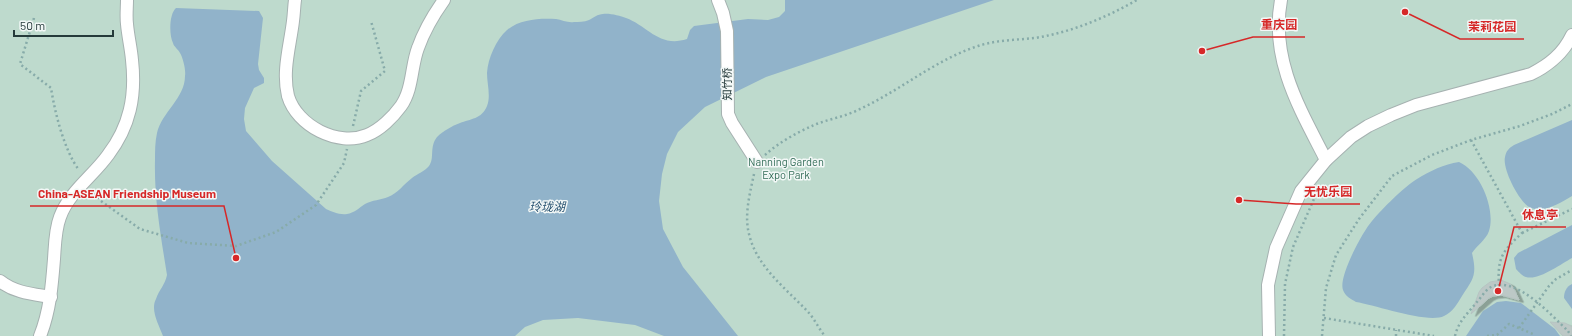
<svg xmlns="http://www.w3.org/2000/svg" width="1572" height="336" font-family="Barlow,'Noto Sans SC',sans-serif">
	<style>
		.green { fill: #bedacd }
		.water { fill: #91b3ca }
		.building { fill: #bcc8c6; stroke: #b6c4c2; filter: url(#shadow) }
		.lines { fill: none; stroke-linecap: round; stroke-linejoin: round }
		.minor-casing { stroke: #a6b2b1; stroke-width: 14 }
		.path { stroke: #87aba9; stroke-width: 2.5; stroke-dasharray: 2 3; stroke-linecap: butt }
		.minor { stroke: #fff; stroke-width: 12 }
		.labels { text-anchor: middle; stroke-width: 3; stroke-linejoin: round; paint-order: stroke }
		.street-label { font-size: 11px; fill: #253a3a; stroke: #f3f8f7 }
		.park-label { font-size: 11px; fill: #336d58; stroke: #f3f8f7 }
		.water-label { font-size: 12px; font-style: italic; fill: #25506f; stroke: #f3f8f7 }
		.leader { fill: none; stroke: #d62828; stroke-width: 1.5 }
		.callout-dot { fill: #d62828; stroke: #f3f8f7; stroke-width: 1.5 }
		.callout-label { font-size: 12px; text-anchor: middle; font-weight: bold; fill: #d62828; stroke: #f3f8f7; stroke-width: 3; stroke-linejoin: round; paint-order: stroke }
	</style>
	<defs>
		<filter id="shadow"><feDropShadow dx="4.5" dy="2.5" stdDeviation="0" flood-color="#0004"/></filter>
	</defs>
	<rect width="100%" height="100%" fill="#e3ebe9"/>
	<rect class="green" x="0" y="0" width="1572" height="336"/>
	<g class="water">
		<path d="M785,0H994L766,77L705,107L678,132L667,154L662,174L659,201L663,229L683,267L738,336H664L635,325L578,318L543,320L525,327L515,336H163C159,325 150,310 156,299C159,290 165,285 167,275C161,237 154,199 155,160C155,151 155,142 157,133C162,112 185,98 185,76C186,70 183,58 180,53C178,49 174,47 173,43C169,35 169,14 176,8L259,11L263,18L258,64L259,70L264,78V83L254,88L245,108L244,119L246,131L272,161L326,209C333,212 339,215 347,214C354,213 359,208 365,204C372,200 381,200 388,197C397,194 404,184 412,178C417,174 425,171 429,166C435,158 429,147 437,137C443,131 452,126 460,123C470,119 482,119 487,106C491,96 487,84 487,73C488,58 496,40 507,30C520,19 540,18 556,19C562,20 568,23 574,22C579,22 584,22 589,20C593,18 598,14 603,14C610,13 620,16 626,18C648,26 659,48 687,39L690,30L694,26L748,19L768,20L779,17L785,11Z"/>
		<path d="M1572,120V196C1560,203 1545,213 1531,208C1520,204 1502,169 1505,157C1506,151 1509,148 1514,145Z"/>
		<path d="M1459,162C1480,171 1496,209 1489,231C1486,240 1477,245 1472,253C1477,275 1474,278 1462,296C1457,304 1453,312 1444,316C1428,324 1376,305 1356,302C1351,299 1345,296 1343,290C1338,277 1363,231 1372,221C1383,208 1403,188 1417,179C1430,171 1444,164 1459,162Z"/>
		<path d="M1572,225V258C1561,264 1538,281 1526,277C1522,276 1519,272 1516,269L1514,258L1518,253Z"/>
		<path d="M1572,284V309L1564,298C1564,292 1566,287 1572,284Z"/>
		<polygon points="1506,301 1521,303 1555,329 1560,336 1466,336 1483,311 1497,302"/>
	</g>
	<g class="building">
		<polygon points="1501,280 1510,284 1514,289 1519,300 1501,295 1493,296 1489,298 1471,314 1479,292 1482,288 1490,282"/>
		<polygon points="1550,322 1565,323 1569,325 1572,327 1572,336 1563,336"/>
	</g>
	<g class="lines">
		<g class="minor-casing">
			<g id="minor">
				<path d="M295,0C294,7 294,14 293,21C290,46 282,71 288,96C297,126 338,147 367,135C380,130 393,117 401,106C413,89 411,66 418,48C424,31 434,14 444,0"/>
				<polyline points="718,0 723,13 727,31 728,114 732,123 757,162"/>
				<path d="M1281,0C1270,60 1300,109 1326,160"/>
				<path d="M0,281C15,293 33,294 51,297"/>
				<path d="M40,336C50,311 52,285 54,259C55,245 55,230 60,217C69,192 93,176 108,155C130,126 136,96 132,60C131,48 128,36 127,24C126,16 127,8 127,0"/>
				<path d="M1269,336L1268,285L1276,248L1301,191L1326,160L1351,137L1368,126L1391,115L1416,105L1531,74C1549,65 1563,54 1572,35"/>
			</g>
		</g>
		<g class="path">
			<path d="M34,18L20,64L51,88C55,113 64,150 79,170"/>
			<polyline points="353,126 361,91 385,71 371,21"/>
			<path d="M1471,140L1522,233C1503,251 1497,257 1499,285"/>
			<path d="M765,155C778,143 796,133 812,126C827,119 845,117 860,109C901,90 935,60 978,46C996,40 1016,40 1035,38C1072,32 1105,18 1137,0"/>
			<path d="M754,174C750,193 744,215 749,234C757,268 787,289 809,313C815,320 819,329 825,336"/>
			<polyline points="92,189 101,201 140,229 188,243 236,246 276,232 316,205 344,163 347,149"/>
			<polyline points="1522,233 1572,209"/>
			<polyline points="1324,318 1434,336"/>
			<polyline points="1519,328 1549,286 1556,279 1572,270"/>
			<polyline points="1284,336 1285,284 1293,247 1317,192"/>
			<polyline points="1322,336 1326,288 1336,255 1359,219 1392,176 1432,155 1471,140 1520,126 1552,114 1572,104"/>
			<polyline points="1396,336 1396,330"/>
			<path d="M1455,336C1458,322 1468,313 1476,303C1481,298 1485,290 1491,287C1516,275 1552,316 1568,331L1571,336"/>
			<polyline points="1487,336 1497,335 1509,324 1533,334 1532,336"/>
		</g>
		<use href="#minor" class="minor"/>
	</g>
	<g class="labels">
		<g class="street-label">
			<text transform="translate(727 84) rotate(-90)" y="4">知竹桥</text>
		</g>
		<g class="park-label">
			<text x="786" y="166">Nanning Garden<tspan x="786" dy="13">Expo Park</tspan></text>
		</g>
		<g class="water-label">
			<text x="547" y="211">玲珑湖</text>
		</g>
	</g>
	<path class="leader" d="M1202 51L1253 37H1305M1405 12L1460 39H1524M1239 200L1296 204H1360M236 258L224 206H30M1498 291L1514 227H1566"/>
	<g class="callout-dot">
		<circle cx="1202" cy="51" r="4"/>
		<circle cx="1405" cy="12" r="4"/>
		<circle cx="1239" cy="200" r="4"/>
		<circle cx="236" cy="258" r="4"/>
		<circle cx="1498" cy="291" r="4"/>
	</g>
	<g class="callout-label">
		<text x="1279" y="29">重庆园</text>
		<text x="1492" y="31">茉莉花园</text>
		<text x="1328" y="196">无忧乐园</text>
		<text x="127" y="198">China-ASEAN Friendship Museum</text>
		<text x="1540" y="219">休息亭</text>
	</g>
	<path d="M14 30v6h99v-6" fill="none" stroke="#253a3a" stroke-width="2"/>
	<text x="20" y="30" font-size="12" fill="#253a3a" stroke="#f3f8f7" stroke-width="3" paint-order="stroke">50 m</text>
</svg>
